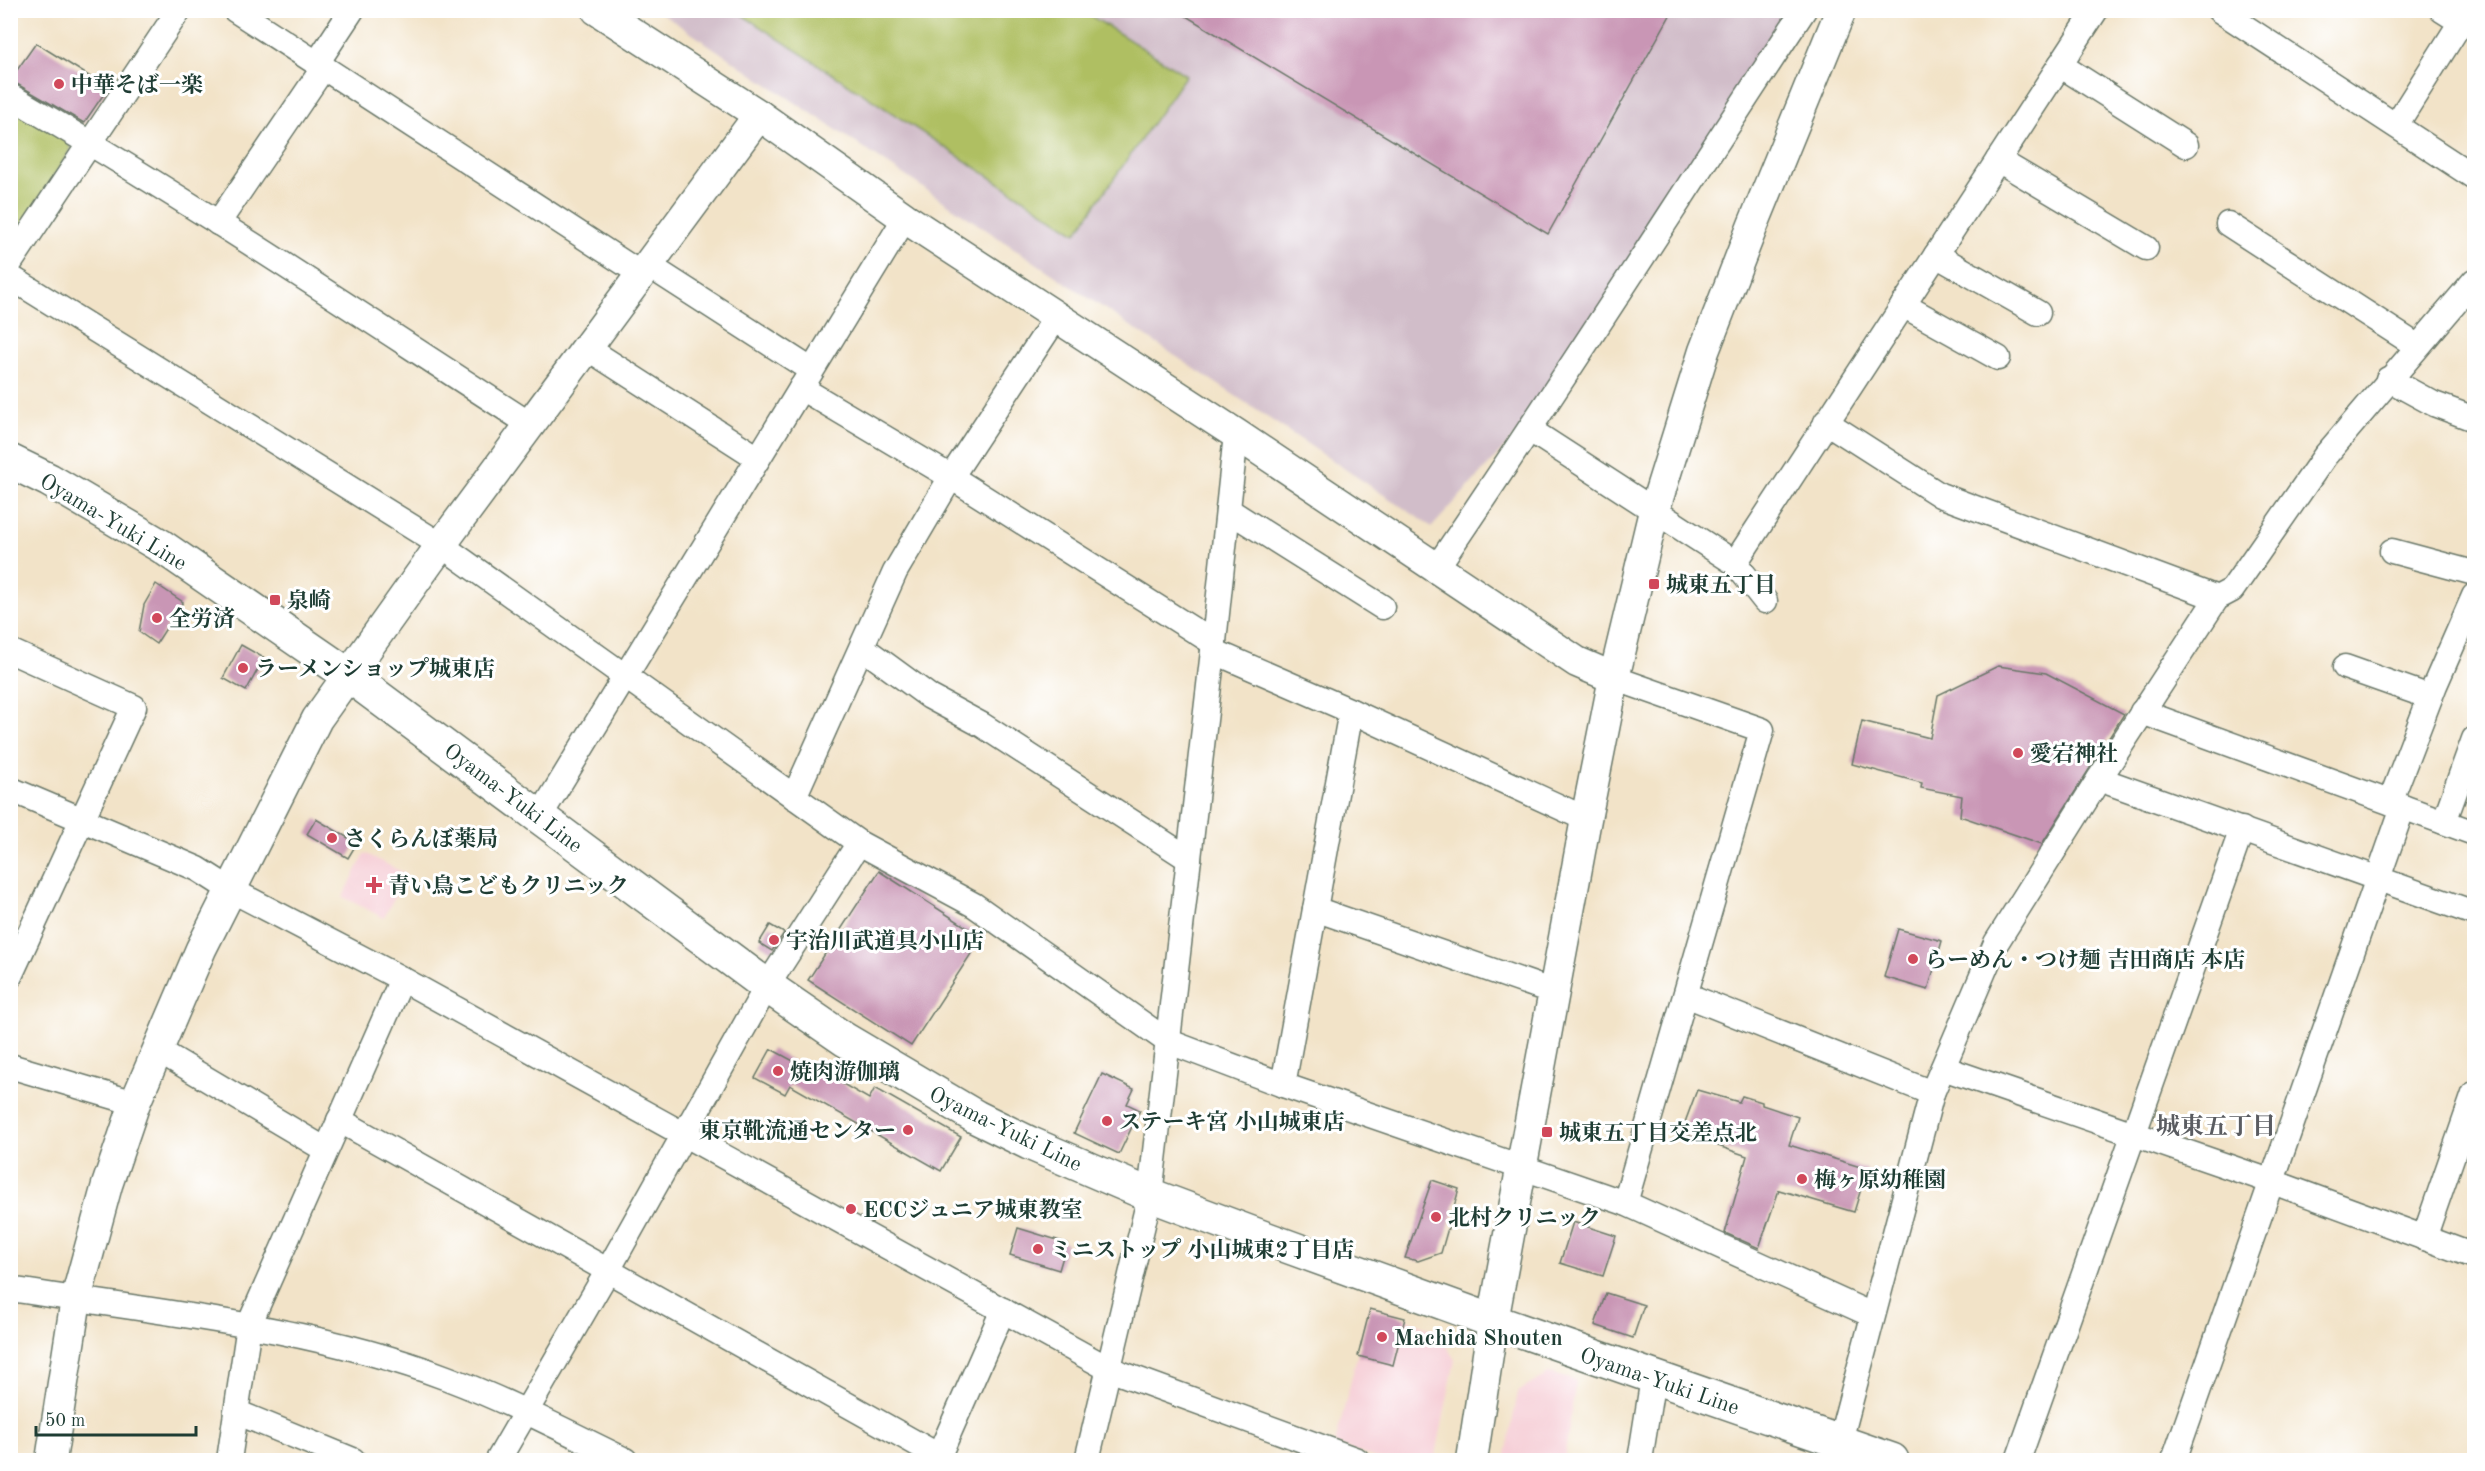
<svg xmlns="http://www.w3.org/2000/svg" width="2485" height="1471" font-family="'Old Standard TT','Noto Serif JP',serif">
	<style>
		.built { fill: #f6cfd7 }
		.industrial { fill: #d1bdc9 }
		.green { fill: #afbf62; stroke: #677e4b; stroke-width: 1.5 }
		.building { fill: #c996b5 }
		.lines { fill: none; stroke-linecap: round; stroke-linejoin: round }
		.minor-casing { stroke: #697768; stroke-width: 27 }
		.tertiary-casing { stroke: #697768; stroke-width: 33 }
		.secondary-casing { stroke: #697768; stroke-width: 36 }
		.minor { stroke: #fff; stroke-width: 24 }
		.tertiary { stroke: #fff; stroke-width: 30 }
		.secondary { stroke: #fff; stroke-width: 33 }
		.poi-dot { fill: #d1495b; stroke: #fff; stroke-width: 2 }
		.labels { text-anchor: middle; stroke-width: 6; stroke-linejoin: round; paint-order: stroke }
		.poi-label { font-size: 22px; font-weight: bold; fill: #1f3d34; stroke: #fff; text-anchor: start }
		.street-label { font-size: 22px; fill: #1f3d34; stroke: #fff }
		.neighbourhood-label { font-size: 24px; font-weight: bold; fill: #5a5c61; stroke: #fff }
	</style>
	<rect width="100%" height="100%" fill="#fff"/>
	<filter id="ink" filterUnits="userSpaceOnUse"><feTurbulence type="fractalNoise" baseFrequency=".0167" numOctaves="2"/><feDisplacementMap in="SourceGraphic" scale="12" xChannelSelector="R" yChannelSelector="G"/><feConvolveMatrix kernelMatrix="1 2 1 2 8 2 1 2 1" color-interpolation-filters="sRGB"/></filter>
	<filter id="wash" filterUnits="userSpaceOnUse"><feTurbulence type="fractalNoise" baseFrequency=".008" numOctaves="4" result="noise"/><feDisplacementMap in="SourceGraphic" scale="24" xChannelSelector="R" yChannelSelector="G"/><feGaussianBlur stdDeviation="1.35" result="paint"/><feColorMatrix in="noise" values="0 0 0 0 0 0 0 0 0 0 0 0 0 0 0 0 0 1.4 0 .05"/><feComposite in="paint" operator="in"/></filter>
	<g filter="url(#wash)">
		<rect width="100%" height="100%" fill="#f2e3c8"/>
		<g class="built">
			<polygon points="365,853 406,874 384,918 343,897"/>
			<polygon points="1370,1305 1437,1331 1455,1360 1435,1460 1381,1460 1335,1444"/>
			<polygon points="1550,1373 1576,1381 1564,1460 1505,1460 1518,1392"/>
		</g>
		<polygon class="industrial" points="658,11 1796,11 1533,416 1432,527"/>
		<g class="green">
			<polygon points="736,11 1083,11 1186,75 1076,233"/>
			<polygon points="11,103 68,136 71,150 11,242"/>
		</g>
		<g id="blocks">
			<g class="building">
				<polygon points="1176,10 1673,10 1548,234"/>
				<polygon points="36,43 108,88 84,123 10,80"/>
				<polygon points="156,584 183,602 156,644 139,632 144,605"/>
				<polygon points="241,645 264,658 246,691 223,678"/>
				<polygon points="1998,666 2046,673 2124,714 2042,844 1960,816 1962,796 1921,788 1922,783 1852,764 1862,721 1930,738 1938,695"/>
				<polygon points="316,819 357,843 348,858 307,834"/>
				<polygon points="879,871 982,937 911,1046 808,980"/>
				<polygon points="770,925 784,933 772,951 759,943"/>
				<polygon points="1898,929 1942,941 1928,990 1884,977"/>
				<polygon points="771,1049 808,1069 810,1065 869,1099 875,1088 961,1137 941,1171 790,1085 785,1094 755,1078"/>
				<polygon points="1102,1074 1134,1089 1127,1104 1140,1110 1119,1154 1074,1133"/>
				<polygon points="1697,1090 1739,1102 1742,1096 1762,1102 1762,1105 1798,1117 1789,1145 1867,1169 1854,1212 1779,1190 1759,1248 1725,1233 1747,1156 1681,1133"/>
				<polygon points="1432,1180 1459,1189 1441,1253 1418,1261 1405,1258"/>
				<polygon points="1573,1222 1616,1236 1603,1276 1560,1263"/>
				<polygon points="1018,1228 1067,1243 1059,1270 1010,1255"/>
				<polygon points="1606,1293 1644,1305 1633,1338 1595,1325"/>
				<polygon points="1370,1309 1405,1318 1393,1365 1358,1356"/>
			</g>
		</g>
	</g>
	<g filter="url(#ink)">
		<use href="#blocks" fill-opacity="0" stroke="#697768" stroke-width="1.5"/>
		<g class="lines">
			<g class="minor-casing">
				<g id="minor">
					<polyline points="235,10 641,274"/>
					<polyline points="2219,10 2474,177"/>
					<polyline points="317,63 352,10"/>
					<polyline points="2060,65 2186,145"/>
					<path d="M10,96C188,199 359,314 531,425"/>
					<polyline points="2396,125 2461,22 2442,10"/>
					<polyline points="1998,160 2146,248"/>
					<polyline points="218,223 324,67"/>
					<polyline points="2228,224 2417,346"/>
					<polyline points="1936,255 2038,313"/>
					<polyline points="10,263 179,10"/>
					<polyline points="648,265 811,370"/>
					<polyline points="10,277 441,545 859,843 974,905 1167,1041 1283,1085 1625,1203 1872,1315"/>
					<polyline points="1903,305 1998,358"/>
					<polyline points="587,348 758,458"/>
					<polyline points="2388,379 2434,404 2474,419"/>
					<polyline points="801,388 951,477 1214,643"/>
					<polyline points="1826,422 1940,495 2217,598"/>
					<polyline points="1530,430 1735,563 2096,10"/>
					<polyline points="1228,510 1382,607"/>
					<polyline points="2392,551 2474,573"/>
					<polyline points="1735,563 1765,601"/>
					<path d="M1437,567C1562,384 1681,196 1804,10"/>
					<polyline points="863,648 930,697 982,725 1189,859"/>
					<polyline points="10,651 134,707 10,976"/>
					<polyline points="1213,651 1351,711 1586,819"/>
					<polyline points="2345,667 2430,697"/>
					<polyline points="1614,678 1762,730 1625,1203"/>
					<polyline points="2142,712 2474,833"/>
					<polyline points="2099,779 2474,913"/>
					<polyline points="10,789 198,869 231,890 402,979 1109,1369 1357,1460"/>
					<polyline points="794,797 895,572 951,477 1057,316"/>
					<polyline points="2390,802 2435,685 2474,596"/>
					<polyline points="540,816 905,218"/>
					<polyline points="2444,822 2474,739"/>
					<polyline points="1315,909 1554,992"/>
					<polyline points="1686,995 1932,1093"/>
					<polyline points="158,1050 326,1150"/>
					<polyline points="10,1066 135,1103"/>
					<polyline points="1943,1068 2273,1182 2474,1256"/>
					<polyline points="1283,1085 1351,711"/>
					<polyline points="339,1120 939,1456"/>
					<polyline points="2424,1238 2474,1094"/>
					<path d="M10,1289C155,1312 310,1326 447,1378C508,1401 567,1432 625,1460"/>
					<polyline points="236,1412 353,1460"/>
					<polyline points="1840,1441 1932,1093 1996,943 2099,779 2217,598 2232,590 2325,456 2474,281"/>
					<polyline points="229,1460 249,1325 402,979"/>
					<polyline points="498,1460 607,1272 767,986 859,843"/>
					<polyline points="937,1460 1003,1310"/>
					<polyline points="1087,1460 1150,1195 1213,651 1236,434"/>
					<polyline points="1640,1460 1653,1378"/>
					<polyline points="2018,1460 2242,829"/>
					<polyline points="2174,1460 2403,807"/>
				</g>
			</g>
			<g class="tertiary-casing">
				<g id="tertiary">
					<polyline points="597,10 759,115 905,218 1236,434 1577,662 1614,678"/>
					<polyline points="51,1460 76,1299 107,1185 135,1103 201,949 317,719 441,545 759,115"/>
					<polyline points="1472,1460 1493,1321 1586,819 1614,678 1654,511 1704,351 1753,225 1841,10"/>
				</g>
			</g>
			<g class="secondary-casing">
				<polyline id="secondary" points="10,461 49,480 161,546 347,674 767,986 844,1039 976,1117 1029,1143 1150,1195 1270,1240 1493,1321 1892,1460"/>
			</g>
			<use href="#minor" class="minor"/>
			<use href="#tertiary" class="tertiary"/>
			<use href="#secondary" class="secondary"/>
		</g>
	</g>
	<g class="poi-dot">
		<circle cx="59" cy="84" r="6"/>
		<rect x="1648" y="578" width="12" height="12" rx="3"/>
		<rect x="269" y="594" width="12" height="12" rx="3"/>
		<circle cx="157" cy="618" r="6"/>
		<circle cx="243" cy="668" r="6"/>
		<circle cx="2018" cy="753" r="6"/>
		<circle cx="332" cy="838" r="6"/>
		<path d="M371 876h6v6h6v6h-6v6h-6v-6h-6v-6h6z"/>
		<circle cx="774" cy="940" r="6"/>
		<circle cx="1913" cy="959" r="6"/>
		<circle cx="778" cy="1071" r="6"/>
		<circle cx="1107" cy="1121" r="6"/>
		<circle cx="908" cy="1130" r="6"/>
		<rect x="1541" y="1126" width="12" height="12" rx="3"/>
		<circle cx="1802" cy="1179" r="6"/>
		<circle cx="851" cy="1209" r="6"/>
		<circle cx="1436" cy="1217" r="6"/>
		<circle cx="1038" cy="1249" r="6"/>
		<circle cx="1382" cy="1337" r="6"/>
	</g>
	<g class="labels">
		<g class="poi-label">
			<text x="71" y="92">中華そば一楽</text>
			<text x="1666" y="592">城東五丁目</text>
			<text x="287" y="608">泉崎</text>
			<text x="169" y="626">全労済</text>
			<text x="255" y="676">ラーメンショップ城東店</text>
			<text x="2030" y="761">愛宕神社</text>
			<text x="344" y="846">さくらんぼ薬局</text>
			<text x="388" y="893">青い鳥こどもクリニック</text>
			<text x="786" y="948">宇治川武道具小山店</text>
			<text x="1925" y="967">らーめん・つけ麺 吉田商店 本店</text>
			<text x="790" y="1079">焼肉游伽璃</text>
			<text x="1119" y="1129">ステーキ宮 小山城東店</text>
			<text x="896" y="1138" text-anchor="end">東京靴流通センター</text>
			<text x="1559" y="1140">城東五丁目交差点北</text>
			<text x="1814" y="1187">梅ヶ原幼稚園</text>
			<text x="863" y="1217">ECCジュニア城東教室</text>
			<text x="1448" y="1225">北村クリニック</text>
			<text x="1050" y="1257">ミニストップ 小山城東2丁目店</text>
			<text x="1394" y="1345">Machida Shouten</text>
		</g>
		<g class="street-label">
			<text transform="translate(114 521) rotate(31)" y="8">Oyama-Yuki Line</text>
			<text transform="translate(514 797) rotate(37)" y="8">Oyama-Yuki Line</text>
			<text transform="translate(1006 1128) rotate(26)" y="8">Oyama-Yuki Line</text>
			<text transform="translate(1660 1380) rotate(19)" y="8">Oyama-Yuki Line</text>
		</g>
		<g class="neighbourhood-label">
			<text x="2216" y="1134">城東五丁目</text>
		</g>
	</g>
	<rect width="2485" height="1471" fill="none" stroke="#fff" stroke-width="36"/>
	<path d="M36 1426v9h160v-9" fill="none" stroke="#1f3d34" stroke-width="3"/>
	<text x="45" y="1426" font-size="18" fill="#1f3d34" stroke="#ffffff" stroke-width="4.5" paint-order="stroke">50 m</text>
</svg>
